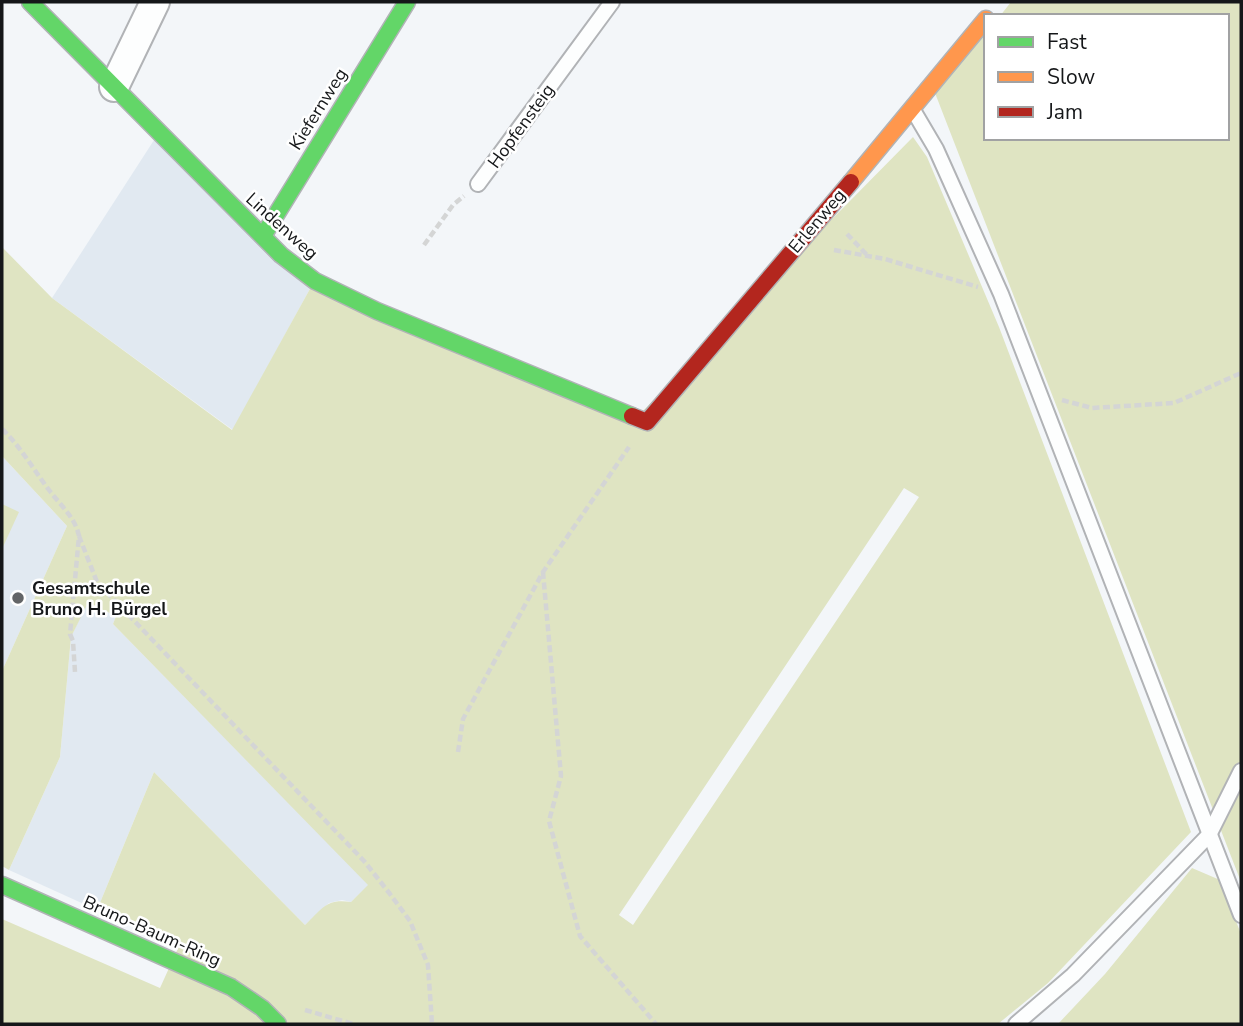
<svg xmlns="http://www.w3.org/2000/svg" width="1243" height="1026" font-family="'Nunito Sans',sans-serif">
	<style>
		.built { fill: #e1e9f1 }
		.green { fill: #dfe4c2; fill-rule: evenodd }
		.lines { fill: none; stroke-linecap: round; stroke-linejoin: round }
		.lane-casing { stroke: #b1b3b6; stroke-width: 18 }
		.street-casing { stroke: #b1b3b6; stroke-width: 32 }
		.fast-casing { stroke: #b1b3b6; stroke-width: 19 }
		.slow-casing { stroke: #b1b3b6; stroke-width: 19 }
		.jam-casing { stroke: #b1b3b6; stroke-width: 19 }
		.path { stroke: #d4d5d5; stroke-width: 4.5; stroke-dasharray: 7 3.5; stroke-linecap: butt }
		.lane { stroke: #fdfefe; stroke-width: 14 }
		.street { stroke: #fdfefe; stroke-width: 28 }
		.fast { stroke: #63d668; stroke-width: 16 }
		.slow { stroke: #ff974d; stroke-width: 16 }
		.jam { stroke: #b3261e; stroke-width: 16 }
		.poi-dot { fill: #636567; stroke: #fff; stroke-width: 2.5 }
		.labels { text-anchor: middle; stroke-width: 5; stroke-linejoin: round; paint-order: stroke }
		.street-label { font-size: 18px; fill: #151719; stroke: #fff }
		.poi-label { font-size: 18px; font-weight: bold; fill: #151719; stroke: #fff; text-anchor: start }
	</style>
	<rect width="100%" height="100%" fill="#f3f6f9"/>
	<g class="built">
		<polygon points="156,137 311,287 233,430 52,298"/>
		<polygon points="2,456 67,526 2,671"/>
		<polygon points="87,603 116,616 113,624 369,885 351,902 342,900 329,903 305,925 154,772 97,910 9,870 60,757 71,637"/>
	</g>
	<g class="green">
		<polygon points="1011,2 1241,2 1241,882 935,93 986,32 986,138 1227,138 1227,16 1000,16"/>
		<path d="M913,137L927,157L999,327L1191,832L1048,983L998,1024H2V919L160,988L179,946L97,910L154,772L305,925C322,909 326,898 351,902L368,885L113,624L116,616L88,603L71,637L60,757L9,870L2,866V671L67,526L2,456V247L52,298L232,430L311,287L630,424ZM904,488L919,497L633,925L619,915Z"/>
		<polygon points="2,504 19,512 2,549"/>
		<polygon points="1192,868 1220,880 1241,934 1241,1024 1058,1024 1105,974"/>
	</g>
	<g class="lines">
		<g class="lane-casing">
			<g id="lane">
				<polyline points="913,110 936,149 1001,294 1241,915"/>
				<polyline points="478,184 612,2"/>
				<polyline points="1016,1024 1073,975 1209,835 1241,771"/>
			</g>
		</g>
		<g class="street-casing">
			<polyline id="street" points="114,87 155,2"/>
		</g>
		<g class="fast-casing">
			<g id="fast">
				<polyline points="30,2 281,255 315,281 377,311 632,416"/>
				<polyline points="263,236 407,2"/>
				<polyline points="2,885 231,987 262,1008 278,1024"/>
			</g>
		</g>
		<g class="slow-casing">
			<polyline id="slow" points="851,182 986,19"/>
		</g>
		<g class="jam-casing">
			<polyline id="jam" points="632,416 647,422 851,182"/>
		</g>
		<g class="path">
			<polyline points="847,234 867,255"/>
			<polyline points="424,245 453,205 464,196"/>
			<polyline points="834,250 885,259 978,287"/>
			<polyline points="1062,400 1092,408 1174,403 1241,373"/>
			<path d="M2,429C21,447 33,469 49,490C61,506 75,517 79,536L70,634L73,641L75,672"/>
			<polyline points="79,536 97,582 364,861 390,894 410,921 428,965 432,1024"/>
			<polyline points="543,572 561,776 549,821 580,936 656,1024"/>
			<polyline points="458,752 463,719 543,572 629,447"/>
			<polyline points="305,1010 353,1024"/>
		</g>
		<use href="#lane" class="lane"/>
		<use href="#street" class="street"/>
		<use href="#fast" class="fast"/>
		<use href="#slow" class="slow"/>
		<use href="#jam" class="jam"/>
	</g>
	<circle class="poi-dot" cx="18" cy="598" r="7"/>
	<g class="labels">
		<g class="street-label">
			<text transform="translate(318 109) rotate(-58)" y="6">Kiefernweg</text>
			<text transform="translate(521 126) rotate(-54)" y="6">Hopfensteig</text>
			<text transform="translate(817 221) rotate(-50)" y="6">Erlenweg</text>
			<text transform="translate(282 226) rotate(42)" y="6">Lindenweg</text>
			<text transform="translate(152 931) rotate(24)" y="6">Bruno-Baum-Ring</text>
		</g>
		<g class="poi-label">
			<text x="32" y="594">Gesamtschule<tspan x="32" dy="21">Bruno H. Bürgel</tspan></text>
		</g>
	</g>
	<rect width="1243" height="1026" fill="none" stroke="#151719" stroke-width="7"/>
	<rect x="984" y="14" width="245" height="126" fill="#ffffff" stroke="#a1a2a3" stroke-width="2"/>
	<rect x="998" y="37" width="35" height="10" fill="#63d668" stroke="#a1a2a3" stroke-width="2"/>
	<text x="1047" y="49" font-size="21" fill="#151719">Fast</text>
	<rect x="998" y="72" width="35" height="10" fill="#ff974d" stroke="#a1a2a3" stroke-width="2"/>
	<text x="1047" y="84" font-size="21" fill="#151719">Slow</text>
	<rect x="998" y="107" width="35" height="10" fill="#b3261e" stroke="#a1a2a3" stroke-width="2"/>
	<text x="1047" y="119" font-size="21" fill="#151719">Jam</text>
</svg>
